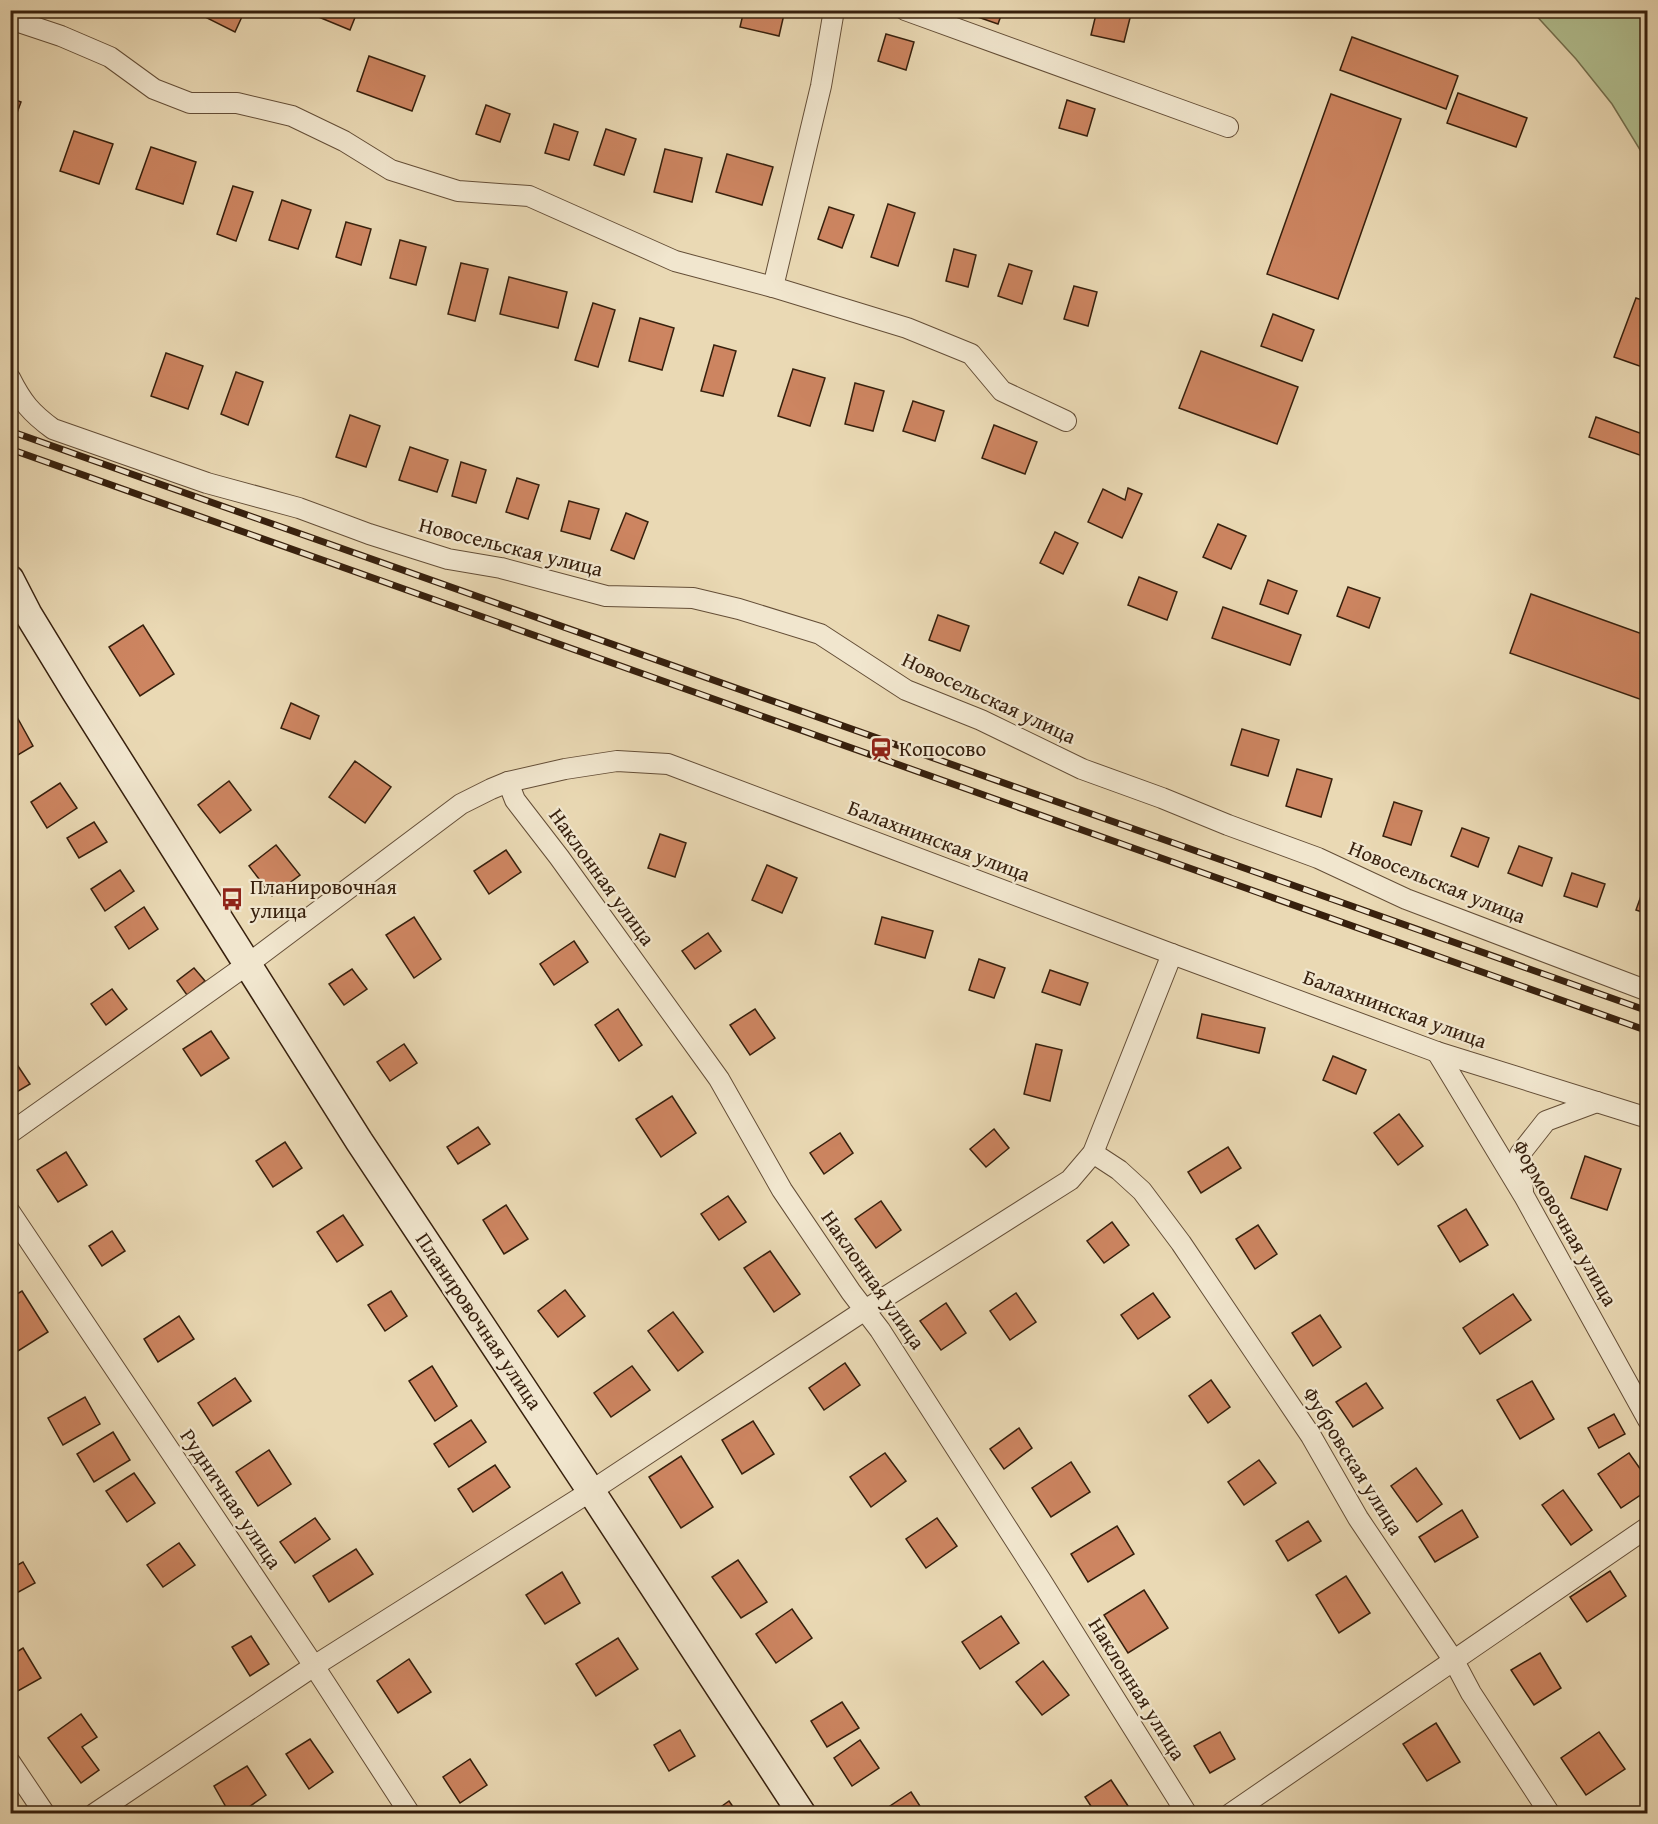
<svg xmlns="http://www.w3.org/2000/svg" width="1658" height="1824" font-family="'Gentium Book Plus',serif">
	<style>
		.green { fill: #b2c091; stroke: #74704f; stroke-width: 1.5 }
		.building { fill: #cd8561; stroke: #37200d; stroke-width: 1.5 }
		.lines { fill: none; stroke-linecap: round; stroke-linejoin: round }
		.street-casing { stroke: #644e37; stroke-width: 22 }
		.secondary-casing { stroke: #37200d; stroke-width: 30 }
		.street { stroke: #f1e6ce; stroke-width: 20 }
		.secondary { stroke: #f1e6ce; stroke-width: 27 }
		.rail-casing { stroke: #37200d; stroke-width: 7 }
		.rail { stroke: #f1e6ce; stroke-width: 4.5; stroke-dasharray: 14; stroke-linecap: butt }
		.labels { text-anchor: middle; stroke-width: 4.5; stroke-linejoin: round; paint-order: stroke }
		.street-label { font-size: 21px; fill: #37200d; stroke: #f1e6ce }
		.poi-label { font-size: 21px; fill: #37200d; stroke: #f1e6ce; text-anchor: start }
	</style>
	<rect width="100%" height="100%" fill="#ead9b4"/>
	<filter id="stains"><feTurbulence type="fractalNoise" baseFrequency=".00333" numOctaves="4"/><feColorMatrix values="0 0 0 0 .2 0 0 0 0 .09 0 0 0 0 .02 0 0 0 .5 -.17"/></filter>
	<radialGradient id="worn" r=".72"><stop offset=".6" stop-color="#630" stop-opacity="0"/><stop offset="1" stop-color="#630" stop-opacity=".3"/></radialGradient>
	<polygon class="green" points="1532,11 1647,11 1647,159 1645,158 1612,104 1576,59"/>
	<g class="building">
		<polygon points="206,10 245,10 235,32 203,16"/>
		<polygon points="310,10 358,10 350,30 309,13"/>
		<polygon points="744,10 785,10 779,36 740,27"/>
		<polygon points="973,10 1003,10 998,24 972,15"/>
		<polygon points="1097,10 1132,10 1124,42 1091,35"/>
		<polygon points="886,34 914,42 906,70 878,61"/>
		<polygon points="1352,37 1458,76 1446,109 1340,70"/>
		<polygon points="369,56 425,76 412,111 357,91"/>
		<polygon points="1458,93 1527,118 1516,147 1447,123"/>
		<polygon points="1331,94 1401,119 1338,299 1267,274"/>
		<polygon points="10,98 21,102 10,132"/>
		<polygon points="1067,100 1095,109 1087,136 1059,128"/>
		<polygon points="486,105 510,114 500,142 476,134"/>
		<polygon points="554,124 578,132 569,160 545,153"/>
		<polygon points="606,129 636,139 624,175 594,165"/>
		<polygon points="74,131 113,144 99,184 60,171"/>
		<polygon points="151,147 196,162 183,204 136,189"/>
		<polygon points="665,149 702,158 692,202 654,192"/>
		<polygon points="727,154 773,167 762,205 716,192"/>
		<polygon points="233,186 253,192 236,241 217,234"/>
		<polygon points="282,200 311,210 298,249 269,240"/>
		<polygon points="888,204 915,213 898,266 871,257"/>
		<polygon points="829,207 854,215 842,248 818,239"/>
		<polygon points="346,222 371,229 361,265 336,257"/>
		<polygon points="400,240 426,247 416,285 390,278"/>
		<polygon points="954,249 976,255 968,287 946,281"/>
		<polygon points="461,263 488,269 475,321 448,314"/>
		<polygon points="1009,264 1032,271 1022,304 998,296"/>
		<polygon points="509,277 567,292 558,328 500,314"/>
		<polygon points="1074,286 1097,292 1088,326 1064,319"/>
		<polygon points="1636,298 1648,302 1648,369 1614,357"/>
		<polygon points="593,303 615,310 598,367 575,360"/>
		<polygon points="1273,314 1314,330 1302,361 1261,346"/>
		<polygon points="640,318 674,328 662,370 629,361"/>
		<polygon points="714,345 736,351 723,396 701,391"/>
		<polygon points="1201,351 1298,387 1277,444 1179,408"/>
		<polygon points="166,353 203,366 188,409 151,396"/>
		<polygon points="793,369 825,378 810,426 778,416"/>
		<polygon points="236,372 263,382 248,425 221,414"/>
		<polygon points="855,383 884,391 873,431 845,424"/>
		<polygon points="913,401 944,411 935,441 903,431"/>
		<polygon points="350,415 380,426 366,467 336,457"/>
		<polygon points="1596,417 1648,436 1648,458 1589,437"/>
		<polygon points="994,425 1037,442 1025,474 982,458"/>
		<polygon points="410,447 448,460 437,492 399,480"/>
		<polygon points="461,462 486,470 476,503 452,496"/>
		<polygon points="517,478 539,485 528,519 506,512"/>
		<polygon points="1128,488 1142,494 1122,538 1088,522 1103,489 1125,500"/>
		<polygon points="569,501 599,509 590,539 561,531"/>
		<polygon points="626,513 648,522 634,559 611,550"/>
		<polygon points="1218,524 1246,536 1231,569 1203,557"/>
		<polygon points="1055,532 1078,543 1063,574 1040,563"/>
		<polygon points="1139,577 1177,592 1167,620 1128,605"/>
		<polygon points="1268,580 1297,591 1288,614 1260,604"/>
		<polygon points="1348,587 1380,598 1369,628 1337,616"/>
		<polygon points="1531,594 1648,636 1648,702 1510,653"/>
		<polygon points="1223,607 1301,635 1290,665 1212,638"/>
		<polygon points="938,615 969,626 960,651 929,640"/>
		<polygon points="143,625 174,674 140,696 109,647"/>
		<polygon points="291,703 319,716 310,739 281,728"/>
		<polygon points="17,717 33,746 11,759 10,720"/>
		<polygon points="1242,729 1279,740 1268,776 1231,765"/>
		<polygon points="355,761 391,787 365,823 329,797"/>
		<polygon points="1297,769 1332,779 1321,817 1286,806"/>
		<polygon points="229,781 251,810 220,833 198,805"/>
		<polygon points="60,783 77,808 47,828 31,802"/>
		<polygon points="1394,802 1422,811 1411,845 1383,836"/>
		<polygon points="94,822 107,842 79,858 67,838"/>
		<polygon points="1462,828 1489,838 1478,867 1451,856"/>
		<polygon points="660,834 686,843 675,877 648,868"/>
		<polygon points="276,845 300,875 272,896 249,866"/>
		<polygon points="1519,846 1552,858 1542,886 1508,873"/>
		<polygon points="506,850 521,872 489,894 474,871"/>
		<polygon points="767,865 797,878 782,913 752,900"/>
		<polygon points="120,870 134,891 105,911 91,889"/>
		<polygon points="1572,873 1605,884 1597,907 1564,896"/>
		<polygon points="1647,879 1648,879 1648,914 1636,910"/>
		<polygon points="144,907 158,929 129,949 115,927"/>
		<polygon points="414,917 441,959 414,978 386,935"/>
		<polygon points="882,917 933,931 925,958 875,944"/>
		<polygon points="708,933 721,951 695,969 682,951"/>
		<polygon points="574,941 588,962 554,985 540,964"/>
		<polygon points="979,959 1005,968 994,998 969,990"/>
		<polygon points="194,968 205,981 187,995 177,981"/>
		<polygon points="352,969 367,989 344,1005 329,984"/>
		<polygon points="1050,970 1088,983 1080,1005 1042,992"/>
		<polygon points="112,989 127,1009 106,1025 91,1004"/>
		<polygon points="618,1009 642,1045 619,1061 595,1025"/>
		<polygon points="755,1009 775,1038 750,1055 730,1025"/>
		<polygon points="1202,1014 1265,1028 1259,1053 1197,1038"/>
		<polygon points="211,1031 229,1058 201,1076 183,1049"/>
		<polygon points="404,1044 417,1063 390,1081 377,1062"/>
		<polygon points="1036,1044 1062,1050 1050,1101 1024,1094"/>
		<polygon points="10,1054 30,1084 10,1096"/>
		<polygon points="1333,1056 1366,1070 1356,1094 1323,1080"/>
		<polygon points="672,1096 696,1133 661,1157 636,1119"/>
		<polygon points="1399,1114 1423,1146 1398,1165 1374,1133"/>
		<polygon points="478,1127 490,1144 458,1164 447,1147"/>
		<polygon points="994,1129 1009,1148 986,1167 970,1149"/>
		<polygon points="840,1133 853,1153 824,1174 810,1153"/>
		<polygon points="285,1142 302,1168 273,1187 256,1161"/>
		<polygon points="1228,1147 1241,1168 1201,1193 1188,1172"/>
		<polygon points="66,1152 87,1185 58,1202 37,1170"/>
		<polygon points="1585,1156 1621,1169 1607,1210 1571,1198"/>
		<polygon points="728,1196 746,1222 719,1240 701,1214"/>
		<polygon points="881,1201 901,1230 876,1248 855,1219"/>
		<polygon points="506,1205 528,1239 504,1254 483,1220"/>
		<polygon points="1466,1209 1488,1245 1460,1262 1438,1226"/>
		<polygon points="343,1215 363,1245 337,1262 317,1232"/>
		<polygon points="1112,1222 1129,1245 1104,1263 1087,1241"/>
		<polygon points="1258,1225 1277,1254 1255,1269 1236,1239"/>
		<polygon points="112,1231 125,1251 102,1266 89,1246"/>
		<polygon points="770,1251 800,1294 774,1312 744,1268"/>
		<polygon points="565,1290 585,1316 558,1337 538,1311"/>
		<polygon points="22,1291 48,1332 18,1351 10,1339 10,1298"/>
		<polygon points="391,1291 407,1316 385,1331 368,1305"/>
		<polygon points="1016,1293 1036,1322 1010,1340 990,1311"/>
		<polygon points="1153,1293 1170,1317 1138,1339 1121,1315"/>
		<polygon points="1513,1294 1531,1320 1480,1354 1463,1328"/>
		<polygon points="946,1303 966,1333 941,1350 920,1321"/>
		<polygon points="673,1312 703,1352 678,1371 648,1331"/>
		<polygon points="1320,1315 1341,1347 1313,1366 1292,1333"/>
		<polygon points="179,1316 194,1339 158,1362 144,1339"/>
		<polygon points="845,1363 860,1385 824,1410 809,1388"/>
		<polygon points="432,1366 457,1406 435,1421 409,1381"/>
		<polygon points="632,1366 650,1390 611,1417 594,1393"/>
		<polygon points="235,1378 251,1401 213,1426 198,1403"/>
		<polygon points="1211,1380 1230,1407 1208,1423 1189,1396"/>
		<polygon points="1532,1381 1554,1419 1520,1439 1497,1400"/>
		<polygon points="1366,1383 1383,1408 1353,1427 1336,1402"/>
		<polygon points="85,1397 100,1424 63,1445 48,1418"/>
		<polygon points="1614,1414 1625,1434 1599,1448 1588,1428"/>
		<polygon points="471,1420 486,1442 449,1467 434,1444"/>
		<polygon points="753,1421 774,1454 742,1474 722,1440"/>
		<polygon points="1019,1428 1032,1448 1004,1469 990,1449"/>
		<polygon points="113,1432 130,1460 94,1482 77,1454"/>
		<polygon points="269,1450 291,1484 258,1506 236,1472"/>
		<polygon points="885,1453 906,1481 871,1507 850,1477"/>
		<polygon points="1629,1453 1648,1480 1648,1490 1621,1508 1598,1474"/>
		<polygon points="681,1456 713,1507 681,1528 649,1477"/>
		<polygon points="1259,1460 1276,1483 1244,1505 1228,1482"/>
		<polygon points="1071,1462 1090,1492 1051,1517 1032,1488"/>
		<polygon points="495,1465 510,1487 473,1512 458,1489"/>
		<polygon points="1416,1468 1442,1504 1417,1522 1391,1486"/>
		<polygon points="134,1473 155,1503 127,1522 106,1491"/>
		<polygon points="1563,1490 1592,1530 1571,1545 1542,1505"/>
		<polygon points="1462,1510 1478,1537 1435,1562 1419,1537"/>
		<polygon points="315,1518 330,1539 295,1563 280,1542"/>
		<polygon points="937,1518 957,1546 926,1568 906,1539"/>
		<polygon points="1308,1521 1321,1541 1288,1561 1276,1541"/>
		<polygon points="1117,1526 1134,1554 1088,1582 1071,1554"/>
		<polygon points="179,1543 195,1565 163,1587 147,1565"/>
		<polygon points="356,1549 373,1574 329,1602 313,1576"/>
		<polygon points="738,1560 767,1602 741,1618 712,1577"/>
		<polygon points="23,1562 35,1583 13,1595 10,1590 10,1569"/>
		<polygon points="1610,1571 1626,1596 1587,1622 1570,1597"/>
		<polygon points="562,1572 580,1603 545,1624 526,1595"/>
		<polygon points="1346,1576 1370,1613 1339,1633 1316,1595"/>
		<polygon points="1144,1590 1168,1628 1128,1653 1104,1615"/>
		<polygon points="792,1609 812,1638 776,1663 756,1634"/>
		<polygon points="1001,1616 1019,1643 980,1669 962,1642"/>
		<polygon points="251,1636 269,1664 250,1676 232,1647"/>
		<polygon points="618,1638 638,1669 596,1696 576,1664"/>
		<polygon points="23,1648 41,1678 16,1692 10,1682 10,1656"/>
		<polygon points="1540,1653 1561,1688 1534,1705 1511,1670"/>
		<polygon points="409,1659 431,1692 398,1713 377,1681"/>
		<polygon points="1043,1661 1069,1695 1042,1715 1016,1682"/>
		<polygon points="842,1702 859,1728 827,1747 811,1721"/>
		<polygon points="81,1714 97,1737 82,1747 99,1770 81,1783 48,1738"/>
		<polygon points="1436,1723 1460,1762 1427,1781 1403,1744"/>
		<polygon points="680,1730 695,1756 669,1771 654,1745"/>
		<polygon points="1220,1732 1235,1759 1210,1773 1194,1746"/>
		<polygon points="1599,1732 1625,1769 1586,1795 1561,1758"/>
		<polygon points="310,1739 333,1772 309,1789 286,1754"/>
		<polygon points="860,1740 879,1768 852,1786 834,1758"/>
		<polygon points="470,1759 487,1785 460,1803 443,1777"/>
		<polygon points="247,1766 266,1795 239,1814 230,1814 214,1786"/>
		<polygon points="1111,1780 1132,1812 1130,1814 1096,1814 1085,1797"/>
		<polygon points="911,1792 925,1814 878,1814"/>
		<polygon points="729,1801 738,1814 711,1814"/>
	</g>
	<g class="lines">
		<g class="street-casing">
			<g id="street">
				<polyline points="905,10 1228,127"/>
				<polyline points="10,19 61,36 110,57 154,89 190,103 237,103 292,116 344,141 391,170 458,191 529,196 675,261 773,287 907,328 971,354 1002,391 1066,421"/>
				<polyline points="773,287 821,86 834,10"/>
				<path d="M10,378C22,402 31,413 53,429L207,483L299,508L369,534L448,559L501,568L606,596L693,598L739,609L820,634L906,690L981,720L1082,769L1162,798L1228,825L1318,858L1406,899L1648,991"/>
				<polyline points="508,782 515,800 559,857 719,1079 782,1190 851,1292 880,1330 1040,1579 1187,1814"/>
				<polyline points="1437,1052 1524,1196 1648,1420"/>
				<polyline points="10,1133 248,964 461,804 491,789 508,782 565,769 617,761 668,764 1172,954 1437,1052 1648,1118"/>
				<polyline points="1093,1153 1119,1170 1142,1191 1181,1243 1311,1436 1358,1518 1454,1661 1471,1693 1550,1814"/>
				<polyline points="1523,1191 1520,1154 1546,1121 1597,1102"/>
				<polyline points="10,1212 314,1666 410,1814"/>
				<polyline points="10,1762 45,1814"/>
				<polyline points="94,1814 314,1666 591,1491 865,1310 1070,1180 1093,1153 1172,954"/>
				<polyline points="1230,1814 1648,1527"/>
			</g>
		</g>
		<g class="secondary-casing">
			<polyline id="secondary" points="10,579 28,614 75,691 359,1141 591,1491 802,1814"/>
		</g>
		<use href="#street" class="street"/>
		<use href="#secondary" class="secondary"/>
		<g class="rail-casing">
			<g id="rail">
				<polyline points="10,431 1648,1011"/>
				<polyline points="10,449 1648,1031"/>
			</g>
		</g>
		<use href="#rail" class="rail"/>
	</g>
	<defs>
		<g id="station-bare" transform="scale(1.8)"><path d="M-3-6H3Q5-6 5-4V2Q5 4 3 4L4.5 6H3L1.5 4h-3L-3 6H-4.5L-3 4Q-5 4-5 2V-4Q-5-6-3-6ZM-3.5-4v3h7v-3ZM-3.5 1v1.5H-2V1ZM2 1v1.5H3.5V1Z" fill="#8f2418" stroke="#f1e6ce" stroke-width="2.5" paint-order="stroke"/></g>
		<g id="bus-bare" transform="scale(1.8)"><path d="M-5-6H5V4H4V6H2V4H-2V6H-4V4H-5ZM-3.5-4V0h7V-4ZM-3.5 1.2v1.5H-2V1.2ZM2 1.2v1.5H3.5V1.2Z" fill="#8f2418" stroke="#f1e6ce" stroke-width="2.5" paint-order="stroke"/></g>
	</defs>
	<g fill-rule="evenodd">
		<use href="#station-bare" x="881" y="749"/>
		<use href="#bus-bare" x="232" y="899"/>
	</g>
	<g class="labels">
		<g class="street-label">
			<text transform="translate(511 547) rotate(14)" y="7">Новосельская улица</text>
			<text transform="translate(989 698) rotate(25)" y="7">Новосельская улица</text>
			<text transform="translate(939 841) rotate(21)" y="7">Балахнинская улица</text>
			<text transform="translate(602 877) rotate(54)" y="7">Наклонная улица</text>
			<text transform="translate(1437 882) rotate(22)" y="7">Новосельская улица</text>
			<text transform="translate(1395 1009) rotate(20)" y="7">Балахнинская улица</text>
			<text transform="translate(1565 1223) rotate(60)" y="7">Формовочная улица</text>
			<text transform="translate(873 1280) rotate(55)" y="7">Наклонная улица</text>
			<text transform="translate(479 1321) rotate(56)" y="7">Планировочная улица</text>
			<text transform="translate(1353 1461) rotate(58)" y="7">Фубровская улица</text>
			<text transform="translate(231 1499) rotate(56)" y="7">Рудничная улица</text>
			<text transform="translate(1137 1689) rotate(58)" y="7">Наклонная улица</text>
		</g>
		<g class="poi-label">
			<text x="899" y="756">Копосово</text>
			<text x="250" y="894">Планировочная<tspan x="250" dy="24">улица</tspan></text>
		</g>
	</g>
	<rect width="1658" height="1824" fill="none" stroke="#ead9b4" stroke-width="36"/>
	<rect x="12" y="12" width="1634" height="1800" fill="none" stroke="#37200d" stroke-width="3"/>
	<rect x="18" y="18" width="1622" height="1788" fill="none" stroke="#37200d" stroke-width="1.5"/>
	<rect width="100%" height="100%" filter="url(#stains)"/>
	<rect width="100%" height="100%" fill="url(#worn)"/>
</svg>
